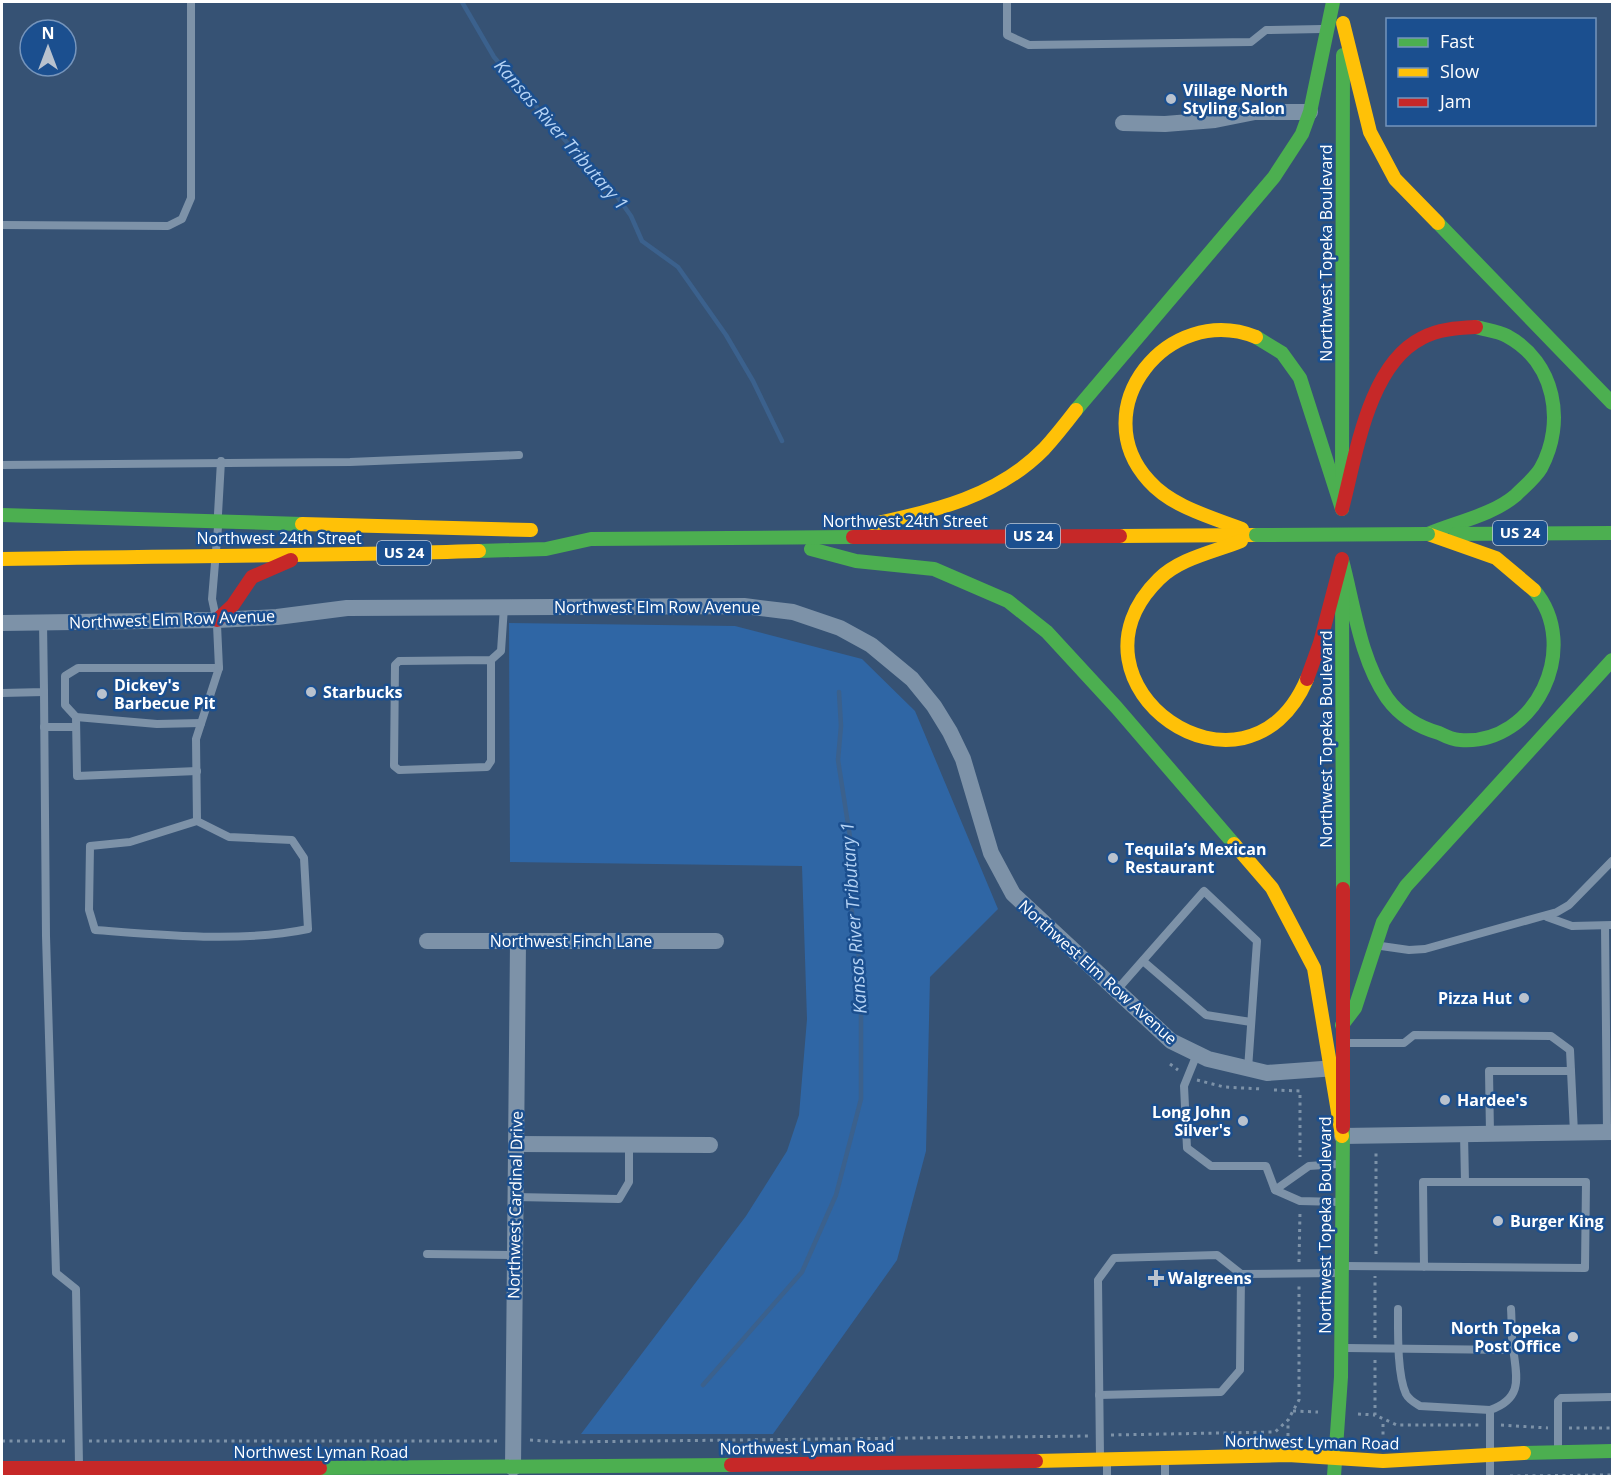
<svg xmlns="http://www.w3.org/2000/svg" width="1614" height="1478" font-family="'Open Sans',sans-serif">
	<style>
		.green { fill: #2f66a5 }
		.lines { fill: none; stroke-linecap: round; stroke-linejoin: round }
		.stream { stroke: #3b618d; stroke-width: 4.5 }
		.path { stroke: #7d92a8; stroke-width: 3; stroke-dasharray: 3 4.5; stroke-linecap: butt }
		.lane { stroke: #7d92a8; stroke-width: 8 }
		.street { stroke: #7d92a8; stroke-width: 16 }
		.fast { stroke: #4caf50; stroke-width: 14 }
		.slow { stroke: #ffc107; stroke-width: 14 }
		.jam { stroke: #c62828; stroke-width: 14 }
		.fast-bridge { stroke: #4caf50; stroke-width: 14 }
		.poi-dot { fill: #b9c2ce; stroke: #1b4f8f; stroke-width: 2 }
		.labels { text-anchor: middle; stroke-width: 5; stroke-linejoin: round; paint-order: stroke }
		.shield { fill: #1b4f8f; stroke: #bbcadd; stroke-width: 1.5 }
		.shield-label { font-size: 15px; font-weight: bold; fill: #fff }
		.poi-label { font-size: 16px; font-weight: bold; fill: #fff; stroke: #1b4f8f; text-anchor: start }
		.street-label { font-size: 16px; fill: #fff; stroke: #1b4f8f }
		.water-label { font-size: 18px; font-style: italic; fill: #b5d3f5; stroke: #1b4f8f }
	</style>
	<rect width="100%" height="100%" fill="#365274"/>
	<polygon class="green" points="509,623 735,626 862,659 915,711 998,909 930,977 926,1151 897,1260 773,1434 581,1434 746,1216 787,1151 799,1115 807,1019 802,866 510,862"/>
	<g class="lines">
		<g class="stream">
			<polyline points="462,2 494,57 576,153 609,185 631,216 642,241 678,267 726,335 753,381 782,441"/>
			<polyline points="703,1385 802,1272 836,1195 861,1099 861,971 848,886 850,837 838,760 841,726 839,692"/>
		</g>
		<g class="path">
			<polyline points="1170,1064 1178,1070"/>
			<polyline points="1197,1080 1224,1087 1262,1089"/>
			<polyline points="1274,1090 1300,1091 1300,1157"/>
			<polyline points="1376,1254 1376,1150"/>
			<polyline points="1299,1262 1300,1212"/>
			<polyline points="1375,1338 1375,1276"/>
			<polyline points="1375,1360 1375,1415 1397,1425 1479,1425"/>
			<polyline points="1293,1411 1318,1412"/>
			<polyline points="1358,1414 1375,1415"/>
			<polyline points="1501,1425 1548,1428"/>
			<polyline points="1569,1428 1612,1428"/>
			<polyline points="1111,1435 1275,1432 1288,1420 1299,1400 1299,1284"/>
			<polyline points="1288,1436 1288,1420"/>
			<polyline points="530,1440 561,1442 1090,1436"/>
			<polyline points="2,1441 67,1441"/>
			<polyline points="89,1441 499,1441"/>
			<polyline points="1383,1442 1383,1420"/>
			<polyline points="1510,1476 1612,1475"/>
		</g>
		<g class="lane">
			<polyline points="1007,2 1007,35 1029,45 1251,42 1266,30 1322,29"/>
			<polyline points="2,225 168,226 182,219 191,198 191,2"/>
			<polyline points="2,465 350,462 519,455"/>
			<polyline points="218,514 221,461"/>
			<polyline points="215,613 212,599 218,527"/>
			<polyline points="491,660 399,661 395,665 394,766 399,770 487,767 491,761 491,660 501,651 504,607"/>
			<polyline points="44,692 46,936 56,1273 76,1289 79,1465"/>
			<polyline points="2,693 44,692 43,622"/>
			<polyline points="76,717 77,776 197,771"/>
			<polyline points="201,723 157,724 76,717 65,705 65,676 78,668 219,668"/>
			<polyline points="44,727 76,727"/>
			<path d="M197,821L130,842L90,846L89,910L95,930C163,935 241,943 308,929L304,858L292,840L229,837L197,821L196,739L219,668L217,625"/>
			<polyline points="1547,917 1572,926 1612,925"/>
			<polyline points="1605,926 1607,1132"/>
			<polyline points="1381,946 1409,950 1425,949 1557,912 1569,905 1612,861"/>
			<polyline points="1143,961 1206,1015 1251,1022"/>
			<polyline points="1116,991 1204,891 1257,941 1248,1069"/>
			<polyline points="1346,1043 1404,1043 1414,1035 1551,1036 1570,1050 1574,1133"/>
			<polyline points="1197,1054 1184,1086 1187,1148 1211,1166 1266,1166 1275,1190 1300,1201 1339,1202"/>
			<polyline points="1464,1134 1465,1182"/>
			<polyline points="1490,1134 1489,1071 1571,1071"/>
			<polyline points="1275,1190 1309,1166 1338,1164"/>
			<polyline points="515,1197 619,1199 629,1182 629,1144"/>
			<polyline points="427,1254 515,1255"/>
			<polyline points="1345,1266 1585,1268 1586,1182 1423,1182 1424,1267"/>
			<path d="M1398,1309C1398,1332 1397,1374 1406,1394C1409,1400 1415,1403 1420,1406L1490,1410C1525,1398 1516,1375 1513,1347C1511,1335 1512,1322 1511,1309"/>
			<polyline points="1346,1348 1513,1350"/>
			<polyline points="1099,1395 1221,1392 1240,1370 1241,1274"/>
			<polyline points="1490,1410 1490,1476"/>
			<polyline points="1558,1450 1558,1401 1561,1398 1612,1397"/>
			<polyline points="1100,1457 1098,1280 1114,1258 1217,1255 1241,1274 1338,1273"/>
			<polyline points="1165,1459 1165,1476"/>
			<polyline points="1107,1460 1107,1476"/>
		</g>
		<g class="street">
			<polyline points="1123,123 1165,124 1215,120 1255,112 1310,112"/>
			<polyline points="2,623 217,620 277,617 347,608 744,606 793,612 840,628 871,645 912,679 934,706 950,732 963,759 991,853 1013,894 1171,1041 1208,1059 1267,1073 1336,1068"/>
			<polyline points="427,941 716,941"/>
			<polyline points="1342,1136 1612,1132"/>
			<polyline points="516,1144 710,1145"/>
			<polyline points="513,1468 518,942"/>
		</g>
		<g class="fast">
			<polyline points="1438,223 1612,403"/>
			<polyline points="1256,337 1282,353 1300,378 1342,509"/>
			<polyline points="1076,410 1274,177 1302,134 1310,112 1333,2"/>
			<polyline points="1342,479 1343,55"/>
			<polyline points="2,515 302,524"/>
			<path d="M1428,534C1456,522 1493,515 1516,495C1524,487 1536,477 1541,468C1566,422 1555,362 1507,336C1498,331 1486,330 1476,327"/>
			<polyline points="1456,534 1612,533"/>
			<polyline points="811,549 856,561 934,569 1008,601 1047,632 1117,708 1234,844"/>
			<polyline points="479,551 546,549 591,539 853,537"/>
			<path d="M1342,560C1354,605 1360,659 1387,698C1400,716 1418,727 1439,733C1445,736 1453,740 1460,740C1536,746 1582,646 1534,590"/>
			<polyline points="1342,587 1343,889"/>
			<polyline points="1342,1025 1355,1008 1383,922 1406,886 1612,660"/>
			<polyline points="1524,1453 1612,1451"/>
			<polyline points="320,1468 731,1465"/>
			<polyline points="1334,1476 1341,1377 1343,1127"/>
		</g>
		<g class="slow">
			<polyline points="1343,23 1370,132 1395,179 1438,223"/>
			<polyline points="302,524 531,530"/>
			<path d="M873,524C935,511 998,496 1044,449C1055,437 1066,423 1076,410"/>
			<path d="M1242,529C1211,517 1172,507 1149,481C1083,409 1168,302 1256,337"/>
			<polyline points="1428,534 1496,558 1534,590"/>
			<polyline points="1120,536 1256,535"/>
			<path d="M1241,541C1214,552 1180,558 1159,579C1052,684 1246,821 1307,679"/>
			<path d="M2,559C161,556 320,556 479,551"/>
			<polyline points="1234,844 1272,888 1314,968 1342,1136"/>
			<polyline points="1036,1461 1288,1455 1383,1461 1524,1453"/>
		</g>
		<g class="jam">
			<path d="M1342,509C1356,456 1368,365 1422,338C1438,329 1458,328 1476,327"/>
			<polyline points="853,537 1120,536"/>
			<polyline points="217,620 233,605 252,577 291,560"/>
			<polyline points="1307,679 1320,643 1342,559"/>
			<polyline points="1343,889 1343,1127"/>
			<polyline points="731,1465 1036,1461"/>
			<polyline points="2,1468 320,1468"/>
		</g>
		<polyline class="fast-bridge" points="1256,535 1428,534"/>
	</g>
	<g class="poi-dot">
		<circle cx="1171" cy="99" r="6"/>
		<circle cx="311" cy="692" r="6"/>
		<circle cx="102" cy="694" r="6"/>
		<circle cx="1113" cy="858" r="6"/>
		<circle cx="1524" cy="998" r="6"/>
		<circle cx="1445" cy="1100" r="6"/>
		<circle cx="1243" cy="1121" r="6"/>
		<circle cx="1498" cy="1221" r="6"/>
		<path d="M1153 1269h6v6h6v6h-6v6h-6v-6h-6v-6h6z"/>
		<circle cx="1573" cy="1337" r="6"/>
	</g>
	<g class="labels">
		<g class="shield">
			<rect x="1493" y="521" width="54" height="24" rx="4.5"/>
			<rect x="1006" y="524" width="54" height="24" rx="4.5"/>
			<rect x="377" y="541" width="54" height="24" rx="4.5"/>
		</g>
		<g class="shield-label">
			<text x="1520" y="538">US 24</text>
			<text x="1033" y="541">US 24</text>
			<text x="404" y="558">US 24</text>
		</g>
		<g class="poi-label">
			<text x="1183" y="96">Village North<tspan x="1183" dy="18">Styling Salon</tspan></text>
			<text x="114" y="691">Dickey's<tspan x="114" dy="18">Barbecue Pit</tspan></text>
			<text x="323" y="698">Starbucks</text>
			<text x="1125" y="855">Tequila’s Mexican<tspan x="1125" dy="18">Restaurant</tspan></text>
			<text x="1512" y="1004" text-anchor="end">Pizza Hut</text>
			<text x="1457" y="1106">Hardee's</text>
			<text x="1231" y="1118" text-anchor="end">Long John<tspan x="1231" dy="18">Silver's</tspan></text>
			<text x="1510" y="1227">Burger King</text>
			<text x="1168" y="1284">Walgreens</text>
			<text x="1561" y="1334" text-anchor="end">North Topeka<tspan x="1561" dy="18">Post Office</tspan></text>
		</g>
		<g class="street-label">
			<text transform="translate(1326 253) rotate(-90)" y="6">Northwest Topeka Boulevard</text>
			<text x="905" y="527">Northwest 24th Street</text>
			<text x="279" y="544">Northwest 24th Street</text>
			<text x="657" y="613">Northwest Elm Row Avenue</text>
			<text transform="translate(172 619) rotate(-2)" y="6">Northwest Elm Row Avenue</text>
			<text transform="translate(1326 739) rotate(-90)" y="6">Northwest Topeka Boulevard</text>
			<text x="571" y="947">Northwest Finch Lane</text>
			<text transform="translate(1098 972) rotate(42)" y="6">Northwest Elm Row Avenue</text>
			<text transform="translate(515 1205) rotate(-89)" y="6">Northwest Cardinal Drive</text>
			<text transform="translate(1325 1225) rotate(-90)" y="6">Northwest Topeka Boulevard</text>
			<text transform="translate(1312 1442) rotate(1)" y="6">Northwest Lyman Road</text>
			<text transform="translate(807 1447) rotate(-1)" y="6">Northwest Lyman Road</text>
			<text x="321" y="1458">Northwest Lyman Road</text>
		</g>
		<g class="water-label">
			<text transform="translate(561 135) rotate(49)" y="6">Kansas River Tributary 1</text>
			<text transform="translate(854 918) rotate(-94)" y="6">Kansas River Tributary 1</text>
		</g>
	</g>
	<rect width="1614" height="1478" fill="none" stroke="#ffffff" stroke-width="6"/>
	<rect x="1386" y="18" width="210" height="108" fill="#1b4f8f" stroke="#7695bc" stroke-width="1.5"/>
	<rect x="1398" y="38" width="30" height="9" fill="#4caf50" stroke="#7695bc" stroke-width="1.5"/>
	<text x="1440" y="48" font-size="18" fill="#ffffff">Fast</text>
	<rect x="1398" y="68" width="30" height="9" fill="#ffc107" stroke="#7695bc" stroke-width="1.5"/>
	<text x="1440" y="78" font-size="18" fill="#ffffff">Slow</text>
	<rect x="1398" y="98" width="30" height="9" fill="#c62828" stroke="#7695bc" stroke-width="1.5"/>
	<text x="1440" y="108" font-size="18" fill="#ffffff">Jam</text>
	<g transform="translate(48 48)"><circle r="28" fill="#1b4f8f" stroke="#7695bc" stroke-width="1.5"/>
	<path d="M0-4.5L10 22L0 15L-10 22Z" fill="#b9c2ce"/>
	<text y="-9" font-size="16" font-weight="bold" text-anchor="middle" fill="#ffffff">N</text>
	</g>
</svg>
